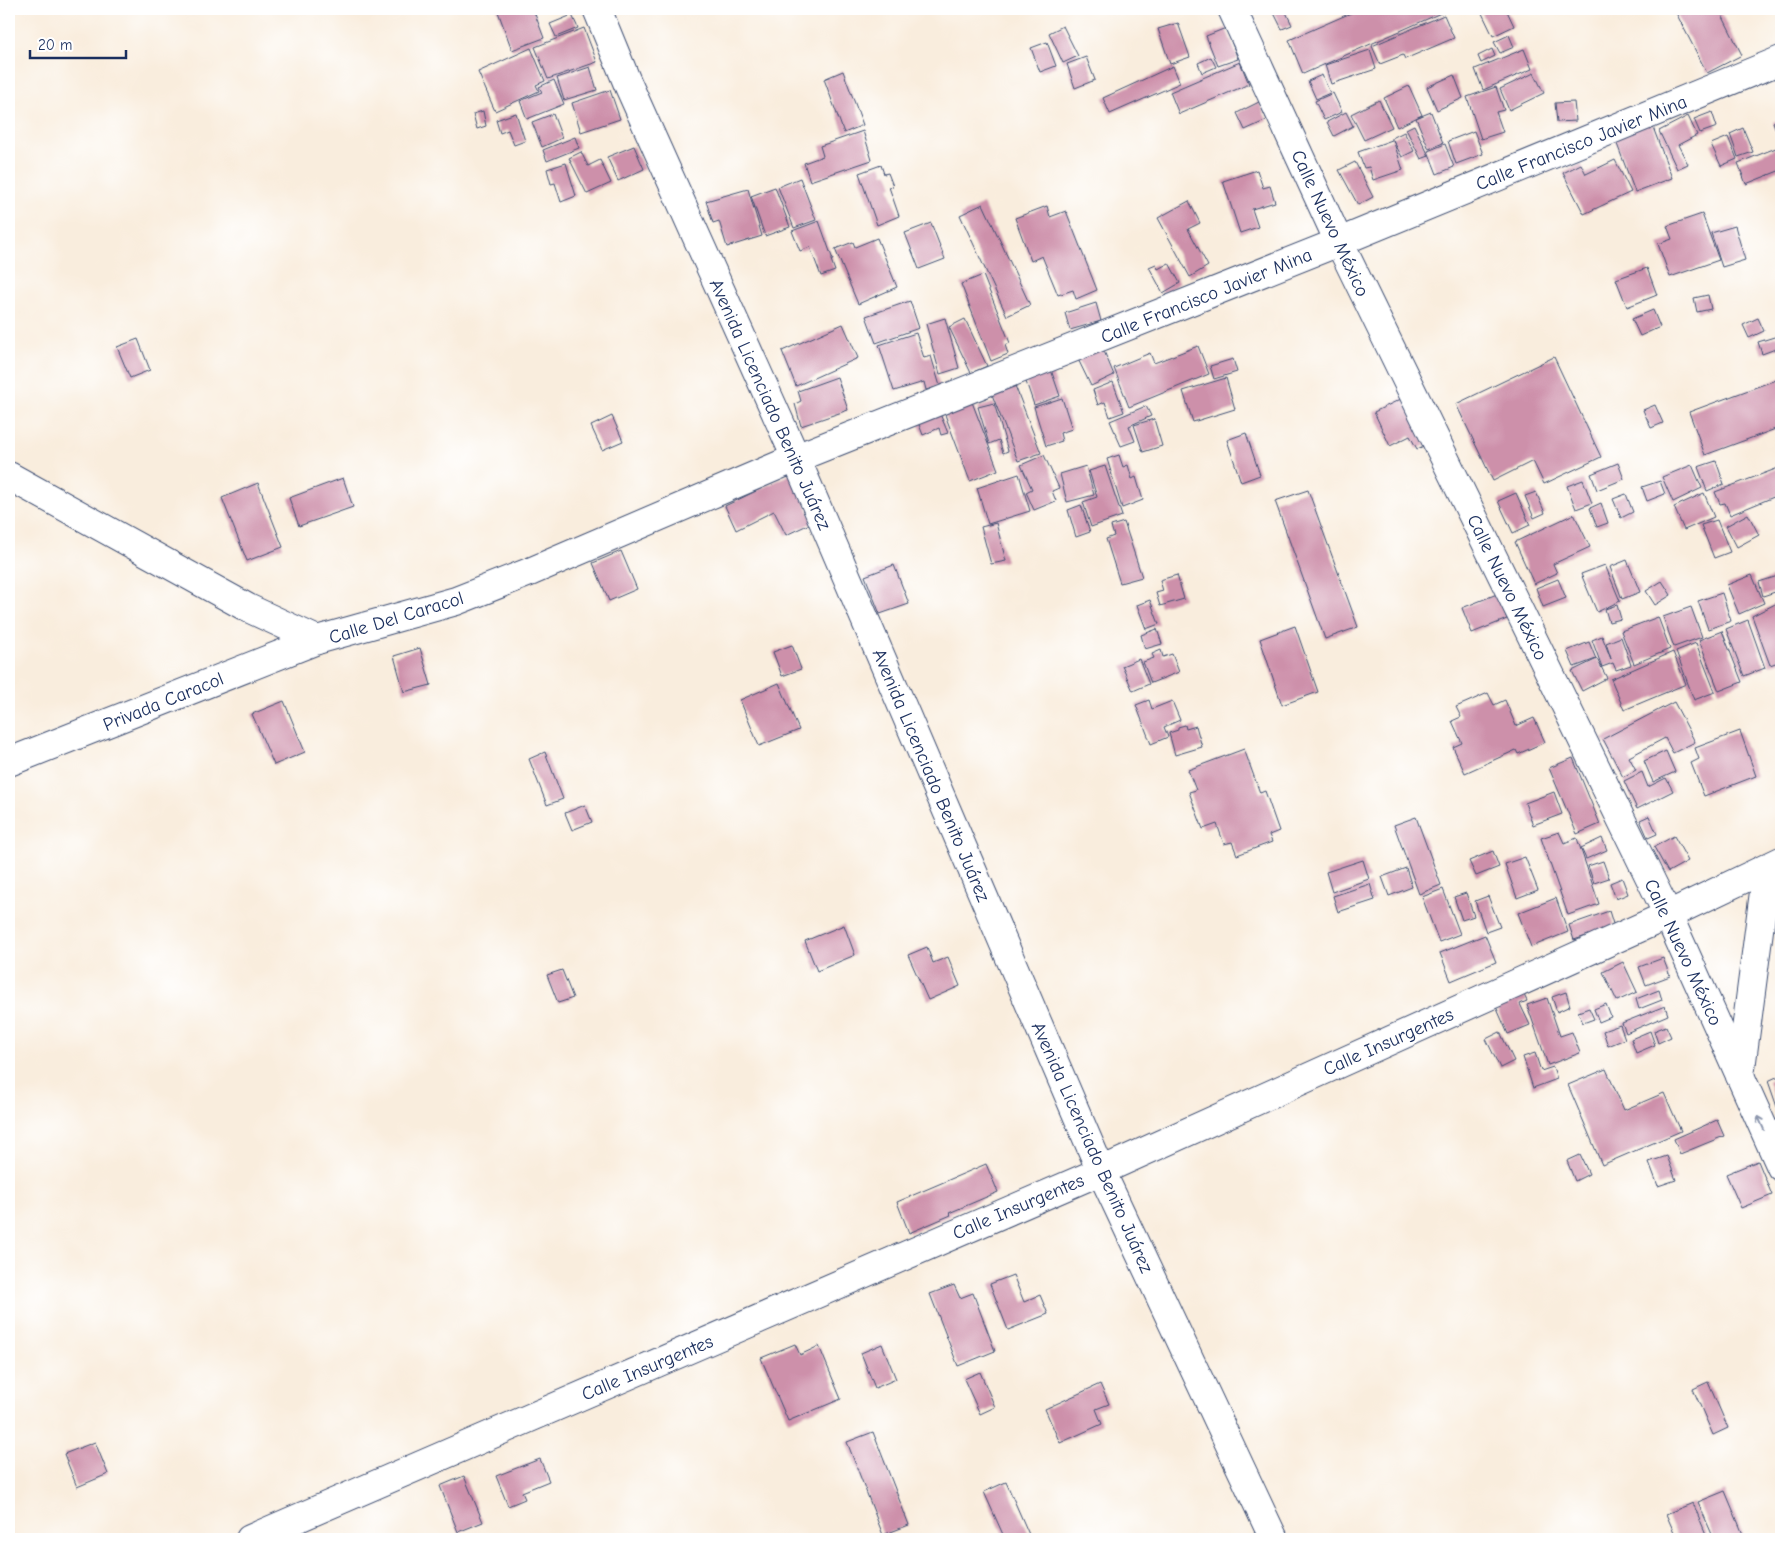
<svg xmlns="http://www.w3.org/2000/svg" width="1790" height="1548" font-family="'Comic Neue',sans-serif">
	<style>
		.building { fill: #cd90aa }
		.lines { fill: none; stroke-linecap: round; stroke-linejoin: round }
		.minor-casing { stroke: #3c4c71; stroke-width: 30 }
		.minor { stroke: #fff; stroke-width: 28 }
		.oneway { stroke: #8d97ae }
		.labels { text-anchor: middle; stroke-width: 5; stroke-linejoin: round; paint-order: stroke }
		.street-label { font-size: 19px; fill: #1b2f5e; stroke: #fff }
	</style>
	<rect width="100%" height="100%" fill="#fff"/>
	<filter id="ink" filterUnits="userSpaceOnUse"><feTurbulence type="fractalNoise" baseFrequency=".02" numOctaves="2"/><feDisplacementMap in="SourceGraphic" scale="10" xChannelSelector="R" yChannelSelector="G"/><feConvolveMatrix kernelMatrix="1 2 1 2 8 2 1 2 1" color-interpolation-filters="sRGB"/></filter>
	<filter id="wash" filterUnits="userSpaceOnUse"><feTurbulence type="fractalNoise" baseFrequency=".0096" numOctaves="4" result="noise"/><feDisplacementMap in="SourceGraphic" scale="20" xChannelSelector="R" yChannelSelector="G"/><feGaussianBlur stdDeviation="1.12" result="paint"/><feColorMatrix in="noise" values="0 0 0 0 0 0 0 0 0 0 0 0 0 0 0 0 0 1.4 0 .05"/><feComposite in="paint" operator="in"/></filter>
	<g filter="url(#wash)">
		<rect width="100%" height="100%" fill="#f9eddd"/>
		<g id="blocks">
			<g class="building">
				<polygon points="497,9 533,9 544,38 512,50"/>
				<polygon points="1272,9 1288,9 1285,10 1292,25 1282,29"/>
				<polygon points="1360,9 1442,9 1443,12 1303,74 1289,40"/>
				<polygon points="1480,9 1506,9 1514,26 1493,36"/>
				<polygon points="1674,9 1719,9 1742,55 1707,73"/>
				<polygon points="572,15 578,28 556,37 550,24"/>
				<polygon points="1444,15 1454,38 1405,59 1403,55 1380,64 1372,46"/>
				<polygon points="1178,23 1190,57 1170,64 1158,29"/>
				<polygon points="1063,26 1078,56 1063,63 1049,33"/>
				<polygon points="584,28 597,62 548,79 535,47"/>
				<polygon points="1226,28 1238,59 1218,66 1206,36"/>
				<polygon points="1509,35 1514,47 1500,53 1494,42"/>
				<polygon points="1047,42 1056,66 1040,72 1031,48"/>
				<polygon points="531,48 545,81 536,85 539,91 495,111 478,72"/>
				<polygon points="1492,49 1495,56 1481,63 1478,56"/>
				<polygon points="1524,49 1532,69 1483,90 1475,69"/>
				<polygon points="1370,50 1376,69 1331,84 1325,65"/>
				<polygon points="1086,57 1095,80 1075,88 1067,64"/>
				<polygon points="1211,57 1216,67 1202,73 1198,63"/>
				<polygon points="1240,62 1249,84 1179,114 1170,92"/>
				<polygon points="1173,66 1180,83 1110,114 1103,98"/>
				<polygon points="590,67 597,90 564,100 557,78"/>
				<polygon points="843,71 863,125 844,133 824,79"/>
				<polygon points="1534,73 1544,93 1509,110 1500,89"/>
				<polygon points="1322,75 1330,93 1316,99 1308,81"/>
				<polygon points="1454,75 1463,98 1437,110 1427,87"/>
				<polygon points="554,80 564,104 527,119 520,101 542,92 539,87"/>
				<polygon points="1409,86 1422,115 1397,127 1384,98"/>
				<polygon points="1496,87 1504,110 1496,112 1503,132 1481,139 1467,97"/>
				<polygon points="610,90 620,119 581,132 572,103"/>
				<polygon points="1333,93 1342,112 1324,120 1315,101"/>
				<polygon points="1379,100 1392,127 1364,140 1351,114"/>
				<polygon points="1259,102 1267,120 1245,130 1237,113"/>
				<polygon points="1574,102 1576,121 1557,122 1555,103"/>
				<polygon points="483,111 486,126 477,129 473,114"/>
				<polygon points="1346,112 1353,126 1334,136 1327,122"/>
				<polygon points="1431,112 1443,143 1429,149 1416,118"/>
				<polygon points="1712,112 1717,127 1700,133 1694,119"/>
				<polygon points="516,113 525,141 514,145 508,130 500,133 496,120"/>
				<polygon points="553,114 562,138 542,147 532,122"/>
				<polygon points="1688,116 1697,135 1678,145 1688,164 1677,169 1659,131"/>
				<polygon points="1781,119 1781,145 1773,122"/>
				<polygon points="1651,122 1672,178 1635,192 1614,136"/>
				<polygon points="1414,125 1429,156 1421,159 1406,129"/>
				<polygon points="1743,128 1753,152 1738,157 1730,134"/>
				<polygon points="863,131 872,160 810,181 804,163 823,156 820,146"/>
				<polygon points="1474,131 1483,154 1456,164 1448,141"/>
				<polygon points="1404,132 1414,151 1402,157 1393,140 1403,170 1373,180 1369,167 1364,168 1358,152 1392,140 1392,138"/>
				<polygon points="575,137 579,148 547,161 543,150"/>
				<polygon points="1728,137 1737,159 1721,166 1711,144"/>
				<polygon points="1445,144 1454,167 1437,174 1428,151"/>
				<polygon points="634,146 644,169 618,181 607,157"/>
				<polygon points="1781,146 1781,170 1746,184 1738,163"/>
				<polygon points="581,152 588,166 600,160 611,183 587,194 569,158"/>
				<polygon points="1615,160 1631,192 1584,214 1563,173 1581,164 1586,174"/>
				<polygon points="1355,162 1373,197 1358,205 1339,170"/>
				<polygon points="566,163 576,196 561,202 555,183 551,184 547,169"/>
				<polygon points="881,165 884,174 888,173 893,186 889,187 899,216 877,225 859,173"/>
				<polygon points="1257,170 1263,188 1270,186 1275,202 1252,209 1258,227 1240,233 1223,181"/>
				<polygon points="800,178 816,220 794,228 778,187"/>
				<polygon points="775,187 790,227 765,236 751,196"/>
				<polygon points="748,189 762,236 727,247 719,221 713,223 706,201"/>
				<polygon points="1189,201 1200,223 1188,229 1208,266 1190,277 1158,218"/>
				<polygon points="983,204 1030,305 1007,316 960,215"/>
				<polygon points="1047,206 1050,217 1066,211 1097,290 1076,299 1073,290 1058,295 1042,256 1031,261 1015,218"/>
				<polygon points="1702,214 1719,260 1670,277 1658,244 1672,239 1667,226"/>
				<polygon points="819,221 833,260 831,260 835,271 821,276 810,247 800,251 792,231"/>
				<polygon points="931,223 945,259 919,269 905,233"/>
				<polygon points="1735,226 1745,260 1722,267 1711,233"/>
				<polygon points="877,238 897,287 858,304 835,249 853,242 855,247"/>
				<polygon points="1169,263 1180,283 1163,293 1149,267 1156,264 1158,269"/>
				<polygon points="1647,268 1657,295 1627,307 1616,279"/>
				<polygon points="983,275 1010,343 1005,345 1008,354 991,361 961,284"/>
				<polygon points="1708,295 1711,309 1697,312 1694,298"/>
				<polygon points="910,301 919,328 876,343 866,316"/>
				<polygon points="1096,303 1101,321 1070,330 1065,313"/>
				<polygon points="1653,310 1660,327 1640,336 1632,319"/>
				<polygon points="945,318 959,368 940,374 926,324"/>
				<polygon points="1758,318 1764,331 1749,338 1743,325"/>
				<polygon points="965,319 987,366 971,373 949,327"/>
				<polygon points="843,324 858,358 796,386 782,351"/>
				<polygon points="916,333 924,358 931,356 940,386 926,390 924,382 894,391 879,345"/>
				<polygon points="1781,335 1781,347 1762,354 1758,342"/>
				<polygon points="138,339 150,370 130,378 117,347"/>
				<polygon points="1101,344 1114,375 1091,386 1076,355"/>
				<polygon points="1198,346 1209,374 1129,407 1114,368 1150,353 1154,363"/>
				<polygon points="1554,357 1601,457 1544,484 1533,461 1493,481 1456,404"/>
				<polygon points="1233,359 1237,372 1214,379 1210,366"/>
				<polygon points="1048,361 1060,396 1034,405 1022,370"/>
				<polygon points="837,377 848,410 801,426 795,404 801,401 798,391"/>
				<polygon points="1226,378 1235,409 1193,422 1183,391"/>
				<polygon points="1781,378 1781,427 1705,455 1689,412"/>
				<polygon points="1113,382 1124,412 1110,417 1105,402 1098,405 1093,390"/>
				<polygon points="1014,383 1041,453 1018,461 991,392"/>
				<polygon points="1062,398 1072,429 1060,433 1062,441 1046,446 1034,407"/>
				<polygon points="1403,398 1426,445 1417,449 1410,436 1390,446 1374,412"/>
				<polygon points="972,402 998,470 970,481 944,412"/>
				<polygon points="994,403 1008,451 1003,453 999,440 989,444 978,407"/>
				<polygon points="1655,405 1663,423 1651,428 1643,410"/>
				<polygon points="1146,406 1151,416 1129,426 1135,441 1121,446 1110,421"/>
				<polygon points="940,414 948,433 941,435 939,428 923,435 918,422"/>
				<polygon points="612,416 623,441 602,450 591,426"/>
				<polygon points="1154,419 1162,446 1143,452 1134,425"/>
				<polygon points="1246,433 1260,475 1241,482 1227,440"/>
				<polygon points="1044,455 1059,488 1052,491 1056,501 1034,510 1026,492 1032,489 1021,465"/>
				<polygon points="1119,455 1123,467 1128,465 1132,479 1136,477 1143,500 1122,508 1107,459"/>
				<polygon points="1716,461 1724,484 1707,491 1698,467"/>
				<polygon points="1618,463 1624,479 1597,490 1591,474"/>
				<polygon points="1692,465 1702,488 1673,502 1662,477"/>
				<polygon points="1086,466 1094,495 1067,502 1060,474"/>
				<polygon points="1105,466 1122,516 1091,527 1083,502 1097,497 1089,471"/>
				<polygon points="1781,467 1781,494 1730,515 1725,503 1720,504 1715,492"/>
				<polygon points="791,474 814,522 786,535 774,511 736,530 725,506"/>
				<polygon points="1019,474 1030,511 988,524 977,488"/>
				<polygon points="343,478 353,507 299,526 289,498"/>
				<polygon points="1583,480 1592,503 1576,509 1567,486"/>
				<polygon points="1660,481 1665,494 1647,501 1642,487"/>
				<polygon points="258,483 283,547 247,561 222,498"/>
				<polygon points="1308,490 1358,627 1325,639 1275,501"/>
				<polygon points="1536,492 1545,513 1534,518 1525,496"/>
				<polygon points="1516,493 1530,525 1513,533 1498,501"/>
				<polygon points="1704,493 1714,517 1684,530 1674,507"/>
				<polygon points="1626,494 1633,512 1621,518 1613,499"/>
				<polygon points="1601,503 1608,523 1597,527 1590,508"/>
				<polygon points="1081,505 1090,532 1076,537 1068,510"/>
				<polygon points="1574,514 1590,547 1553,564 1557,573 1534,584 1515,542"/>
				<polygon points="1748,514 1759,535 1737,547 1726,526"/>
				<polygon points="1717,520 1730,552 1714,558 1701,525"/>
				<polygon points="1124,522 1142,577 1120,583 1106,539 1114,536 1111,526"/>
				<polygon points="996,523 1006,561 991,564 981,527"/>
				<polygon points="621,551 637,589 609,601 593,563"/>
				<polygon points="1627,560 1640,592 1622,599 1610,567"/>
				<polygon points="894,565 909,604 880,614 865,576"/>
				<polygon points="1605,565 1620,601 1597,612 1581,574"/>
				<polygon points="1177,575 1184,599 1160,606 1156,593 1163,591 1160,580"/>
				<polygon points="1752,575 1764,603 1739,614 1727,585"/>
				<polygon points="1781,575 1781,590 1763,596 1759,582"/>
				<polygon points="1558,579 1566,598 1543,607 1536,588"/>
				<polygon points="1662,581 1671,595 1655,605 1646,591"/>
				<polygon points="1722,593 1731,621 1708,629 1698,601"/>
				<polygon points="1497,594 1507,619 1472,633 1462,608"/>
				<polygon points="1150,600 1159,624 1146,629 1137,605"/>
				<polygon points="1781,601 1781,661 1770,665 1752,616"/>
				<polygon points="1617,605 1621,619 1609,622 1605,609"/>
				<polygon points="1691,607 1702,637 1674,647 1663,617"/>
				<polygon points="1658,617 1670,649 1634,664 1621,631"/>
				<polygon points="1748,620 1765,668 1744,676 1726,629"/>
				<polygon points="1295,626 1318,692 1282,705 1260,639"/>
				<polygon points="1157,629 1162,644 1145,649 1141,635"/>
				<polygon points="1722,631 1742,682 1719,691 1699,640"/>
				<polygon points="1602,636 1611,659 1606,643 1621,637 1631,665 1616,670 1613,663 1602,667 1592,640"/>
				<polygon points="1589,642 1596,659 1574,667 1567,651"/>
				<polygon points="1696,643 1715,692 1694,700 1676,651"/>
				<polygon points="792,645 801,669 782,676 773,652"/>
				<polygon points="420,648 431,685 404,692 394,656"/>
				<polygon points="1161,650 1163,657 1172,654 1179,672 1151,683 1143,662 1154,658 1152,654"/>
				<polygon points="1673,652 1686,684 1624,710 1611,679"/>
				<polygon points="1139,659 1149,684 1133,691 1122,666"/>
				<polygon points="1597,659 1607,678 1582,691 1572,671"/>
				<polygon points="779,683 799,730 759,746 740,700"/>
				<polygon points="1488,693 1494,705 1505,700 1516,726 1534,718 1545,742 1518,754 1516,750 1465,773 1453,747 1462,743 1452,721 1461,717 1456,707"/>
				<polygon points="1149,700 1152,709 1172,701 1180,720 1164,727 1168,737 1151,744 1136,705"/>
				<polygon points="284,701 305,752 274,765 252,714"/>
				<polygon points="1674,702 1695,742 1673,753 1665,738 1629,757 1636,770 1623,777 1603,739"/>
				<polygon points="1185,725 1186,729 1196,726 1202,747 1175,755 1169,733 1178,730 1178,727"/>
				<polygon points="1740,731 1756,776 1704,796 1691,763 1699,759 1695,748"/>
				<polygon points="1244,749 1260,793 1265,791 1279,831 1269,835 1272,842 1237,855 1232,842 1224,844 1217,824 1203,829 1189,792 1196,790 1188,770"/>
				<polygon points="1666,751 1675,772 1653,782 1644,761"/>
				<polygon points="545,752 563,799 547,805 529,759"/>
				<polygon points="1573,758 1600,824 1577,834 1549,768"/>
				<polygon points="1642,772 1648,787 1666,778 1673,791 1637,809 1624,781"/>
				<polygon points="1554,792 1562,814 1533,825 1525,803"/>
				<polygon points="585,805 592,822 572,830 565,813"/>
				<polygon points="1649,816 1657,834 1648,838 1640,820"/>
				<polygon points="1416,817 1441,885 1419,894 1394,825"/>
				<polygon points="1559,832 1564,843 1577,838 1599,904 1568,915 1541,838"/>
				<polygon points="1674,836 1688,861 1668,872 1654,847"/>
				<polygon points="1602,838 1607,850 1586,859 1581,848"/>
				<polygon points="1493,851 1499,867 1476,876 1469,861"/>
				<polygon points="1525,857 1538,890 1517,898 1505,864"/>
				<polygon points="1363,860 1369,879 1332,892 1326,872"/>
				<polygon points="1603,861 1609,878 1594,883 1588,866"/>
				<polygon points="1406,868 1412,887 1389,896 1382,877"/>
				<polygon points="1622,878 1628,894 1616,899 1610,883"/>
				<polygon points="1370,884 1375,900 1338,912 1333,896"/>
				<polygon points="1443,889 1460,934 1439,942 1422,897"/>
				<polygon points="1466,893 1474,916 1462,920 1454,897"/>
				<polygon points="1488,896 1500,927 1486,932 1475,901"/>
				<polygon points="1556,898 1568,932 1531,947 1518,913"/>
				<polygon points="1609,911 1614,927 1574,940 1569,925"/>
				<polygon points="844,925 855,955 817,971 805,941"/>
				<polygon points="1485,935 1496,962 1451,981 1440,953"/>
				<polygon points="927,947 933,963 948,957 960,986 928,1000 908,955"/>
				<polygon points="1663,958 1670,976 1646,985 1639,967"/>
				<polygon points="1623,962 1637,992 1617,1001 1603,972"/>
				<polygon points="562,970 573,998 558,1003 547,975"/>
				<polygon points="1521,989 1527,1001 1520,1004 1530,1025 1508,1034 1494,1002"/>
				<polygon points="1659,990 1662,1000 1639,1009 1636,999"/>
				<polygon points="1566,992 1570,1006 1557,1012 1552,997"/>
				<polygon points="1547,998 1560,1036 1572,1032 1580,1053 1548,1065 1527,1005"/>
				<polygon points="1606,1004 1611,1017 1599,1022 1594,1009"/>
				<polygon points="1665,1006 1668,1015 1626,1033 1622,1023"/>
				<polygon points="1589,1008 1594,1019 1583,1023 1578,1012"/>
				<polygon points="1620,1025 1625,1039 1608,1046 1603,1031"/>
				<polygon points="1666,1026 1671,1037 1658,1043 1654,1031"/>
				<polygon points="1650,1031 1655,1045 1636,1053 1631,1039"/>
				<polygon points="1500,1032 1514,1061 1500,1068 1486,1039"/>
				<polygon points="1535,1053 1541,1071 1553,1067 1557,1079 1533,1088 1523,1057"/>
				<polygon points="1606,1069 1624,1110 1664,1093 1681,1131 1602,1165 1568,1085"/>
				<polygon points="1781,1075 1781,1105 1777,1107 1768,1081"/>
				<polygon points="1717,1120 1724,1136 1680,1154 1674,1139"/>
				<polygon points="1580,1155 1589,1174 1575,1181 1567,1161"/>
				<polygon points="1667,1156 1676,1180 1658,1186 1649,1162"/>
				<polygon points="1758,1161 1772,1195 1741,1208 1726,1174"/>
				<polygon points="986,1164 998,1192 949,1213 951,1215 909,1233 897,1202"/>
				<polygon points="1013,1275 1024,1302 1040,1295 1048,1314 1008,1330 990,1284"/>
				<polygon points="954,1285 960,1298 973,1293 995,1351 958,1366 930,1294"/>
				<polygon points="795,1344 800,1355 819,1346 841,1399 788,1421 761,1358"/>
				<polygon points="882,1344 896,1379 875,1388 861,1353"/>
				<polygon points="980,1372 995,1407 980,1414 964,1379"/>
				<polygon points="1708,1382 1728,1428 1713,1435 1693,1389"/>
				<polygon points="1100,1384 1109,1404 1096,1409 1102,1424 1060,1443 1045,1409"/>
				<polygon points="873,1432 909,1525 883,1535 847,1442"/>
				<polygon points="95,1442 108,1474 77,1487 64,1454"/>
				<polygon points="540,1459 549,1481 522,1492 525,1499 508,1506 496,1476"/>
				<polygon points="464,1476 483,1522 458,1532 440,1486"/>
				<polygon points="1006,1482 1031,1539 1005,1539 984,1492"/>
				<polygon points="1725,1491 1745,1539 1714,1539 1698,1502"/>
				<polygon points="1693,1503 1708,1539 1677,1539 1666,1514"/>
			</g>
		</g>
	</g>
	<g filter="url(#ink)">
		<use href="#blocks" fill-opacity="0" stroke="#3c4c71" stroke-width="1"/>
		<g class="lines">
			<g class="minor-casing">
				<g id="minor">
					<polyline points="597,9 627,82 796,458 1101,1171 1274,1539"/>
					<polyline points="1232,9 1339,242 1668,915 1781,1167"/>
					<polyline points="9,476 248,608 317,640"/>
					<polyline points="9,762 317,640 456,601 532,571 796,458 1339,242 1781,60"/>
					<polyline points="1740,1076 1767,869"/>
					<polyline points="250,1539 1101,1171 1668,915 1781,861"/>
				</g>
			</g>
			<use href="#minor" class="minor"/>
		</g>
		<defs><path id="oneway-shaft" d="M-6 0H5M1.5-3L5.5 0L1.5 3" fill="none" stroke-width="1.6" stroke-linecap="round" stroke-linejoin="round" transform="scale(1.25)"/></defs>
		<use class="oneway" href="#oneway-shaft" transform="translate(1761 1123) rotate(-114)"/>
	</g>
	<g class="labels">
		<g class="street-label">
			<text transform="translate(1581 142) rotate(-22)" y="7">Calle Francisco Javier Mina</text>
			<text transform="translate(1331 223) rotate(65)" y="7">Calle Nuevo México</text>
			<text transform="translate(1206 295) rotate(-22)" y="7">Calle Francisco Javier Mina</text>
			<text transform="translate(771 404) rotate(66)" y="7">Avenida Licenciado Benito Juárez</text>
			<text transform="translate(1508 587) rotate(64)" y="7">Calle Nuevo México</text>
			<text transform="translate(396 617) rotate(-17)" y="7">Calle Del Caracol</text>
			<text transform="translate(163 701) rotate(-22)" y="7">Privada Caracol</text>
			<text transform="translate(932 775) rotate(67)" y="7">Avenida Licenciado Benito Juárez</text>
			<text transform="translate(1684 952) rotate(65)" y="7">Calle Nuevo México</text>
			<text transform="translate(1388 1041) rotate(-24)" y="7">Calle Insurgentes</text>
			<text transform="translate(1093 1147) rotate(66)" y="7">Avenida Licenciado Benito Juárez</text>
			<text transform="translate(1018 1206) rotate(-23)" y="7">Calle Insurgentes</text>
			<text transform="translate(647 1367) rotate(-23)" y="7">Calle Insurgentes</text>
		</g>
	</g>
	<rect width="1790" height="1548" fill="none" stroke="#fff" stroke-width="30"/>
	<path d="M30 50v8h96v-8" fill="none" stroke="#1b2f5e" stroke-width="2.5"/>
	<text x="38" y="50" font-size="15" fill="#1b2f5e" stroke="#ffffff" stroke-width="4" paint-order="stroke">20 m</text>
</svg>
